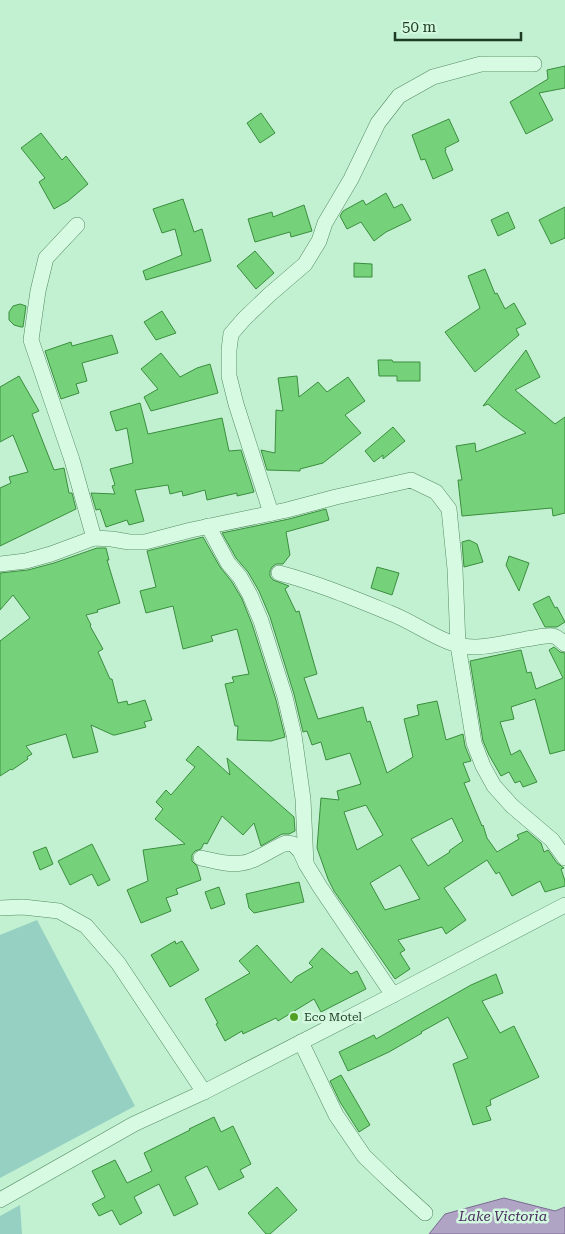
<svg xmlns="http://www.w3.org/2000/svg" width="565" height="1234" font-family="'Roboto Serif',serif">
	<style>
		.green { fill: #95d0c2 }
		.water { fill: #afa4c3; stroke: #7a6a92 }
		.building { fill: #75d27a; stroke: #3b8d3e; fill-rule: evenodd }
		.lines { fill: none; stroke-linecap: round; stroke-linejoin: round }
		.street-casing { stroke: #578c60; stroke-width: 16 }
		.street { stroke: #d6fbe2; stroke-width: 15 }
		.poi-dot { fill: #51a023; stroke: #d2f8df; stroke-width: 2 }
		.labels { text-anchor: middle; stroke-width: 5; stroke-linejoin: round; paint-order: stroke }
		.poi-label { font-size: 12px; fill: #1d3b20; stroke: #d2f8df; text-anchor: start }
		.water-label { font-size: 14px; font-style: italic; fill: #472b5c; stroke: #d2f8df }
	</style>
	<rect width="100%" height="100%" fill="#c2f1d2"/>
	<g class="green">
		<polygon points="37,920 135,1106 0,1178 0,935"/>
		<polygon points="20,1205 22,1234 0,1234 0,1216"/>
	</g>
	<polygon class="water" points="504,1198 555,1211 565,1207 565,1234 429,1234 445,1214"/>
	<g class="building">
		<polygon points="565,66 565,88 539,93 553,120 526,134 510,102 548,79 547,70"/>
		<polygon points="261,113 275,133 260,143 247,123"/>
		<polygon points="449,119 459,141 445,148 446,150 445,151 453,170 433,179 425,159 421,160 412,135"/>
		<polygon points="41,133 62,160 66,156 88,184 68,201 54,209 39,182 45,178 21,148"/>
		<polygon points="386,193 394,208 402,204 411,220 386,232 374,241 361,222 347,229 340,216 343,211 363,200 366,205"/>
		<polygon points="183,199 194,232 202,229 211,261 146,280 143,271 182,255 175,229 162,233 153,209"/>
		<polygon points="304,205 312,231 291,237 290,232 255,242 248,219 272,212 273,217"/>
		<polygon points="565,207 565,238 551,244 539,220"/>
		<polygon points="508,212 515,228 498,236 491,220"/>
		<polygon points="255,251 274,273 256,289 237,266"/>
		<polygon points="354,263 372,264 372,277 354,277"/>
		<polygon points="485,269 495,294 497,293 505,309 514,303 526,324 516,329 519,335 475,372 445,332 480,308 468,276"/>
		<polygon points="20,304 26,306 23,327 21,327 14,325 9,320 9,312 13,306"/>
		<polygon points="162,311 176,333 156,340 144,322"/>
		<polygon points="112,335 118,353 82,363 87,381 76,384 79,393 61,399 45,351 71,342 72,346"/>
		<polygon points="526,350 540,377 515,390 555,424 565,417 565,513 553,516 552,508 462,516 458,480 462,480 456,446 475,443 476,452 526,433 502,416 488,404 483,406"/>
		<polygon points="161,353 180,377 197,368 210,364 218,393 151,411 144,397 158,389 141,369"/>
		<polygon points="378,360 392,360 393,362 420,362 420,381 397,381 397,376 379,376"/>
		<polygon points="19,376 39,411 32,414 54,470 64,468 69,493 72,493 76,509 0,546 0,488 11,483 9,477 28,472 13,435 0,442 0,387"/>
		<polygon points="297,376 299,397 318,382 327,392 348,377 365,401 345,415 361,433 323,463 300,469 300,471 267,470 261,450 275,453 276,410 283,411 278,378"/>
		<polygon points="140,403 148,434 222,418 229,451 241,450 254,492 237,496 237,493 207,500 205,490 183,496 182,491 170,494 168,485 135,490 144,521 129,525 127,520 106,527 100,509 96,510 91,493 115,494 112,486 115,485 110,469 133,463 127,428 116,431 110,412"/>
		<polygon points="393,427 405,441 383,459 383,455 374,462 365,451"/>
		<path d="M326,509L329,520L286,532L290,555L283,564H276L272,567L270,571V576L273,580L289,586L285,589L296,612L299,611L317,674L304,678L318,719L363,707L367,722L370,721L387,773L413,757L404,719L419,715L417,705L437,701L446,740L463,734L465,746L471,761L463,763L470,781L464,783L482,826L483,825L487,838L497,852L519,839L517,835L527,831L541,843L544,852L548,850L557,863L564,868L561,869L565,881V886L545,892L540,881L512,896L499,872L496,874L487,860L444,888L466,920L446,934L442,927L398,940L405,950L400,953L410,969L395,979L334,891L328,879L317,848L321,798L339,800L337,791L361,784L350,753L326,760L321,742L312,745L307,731L303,732L294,694L270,617L259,591L248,572L236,558L222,533L289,519ZM366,805L383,835L357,850L344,812ZM452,818L463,841L449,851L450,852L428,866L411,839ZM400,865L420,899L385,910L370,883Z"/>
		<polygon points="203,537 220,567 232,582 242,599 252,624 276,700 285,737 271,741 237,740 238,726 235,726 225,684 234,682 232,677 249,674 237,629 211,636 213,641 183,649 173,606 146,613 140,591 156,587 147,551"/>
		<polygon points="469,540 477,544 483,562 464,567 462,542"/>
		<polygon points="97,548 106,548 109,560 107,560 120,603 97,610 98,612 86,615 91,625 90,626 103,649 98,652 110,679 112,679 118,703 127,701 128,705 145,700 152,720 144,722 146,727 115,735 113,735 91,725 98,752 73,758 66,734 26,746 32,754 27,757 28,759 12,770 11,769 0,776 0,641 30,618 13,595 0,610 0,573 28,570 54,563"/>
		<polygon points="509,556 529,563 519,591 506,565"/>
		<polygon points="377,567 399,573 392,595 371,588"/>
		<polygon points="549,596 555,608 557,607 565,622 557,627 545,627 533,604"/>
		<polygon points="554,647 560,652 565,653 565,750 550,754 535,699 511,707 514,719 500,722 511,755 520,750 537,782 523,787 520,781 515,783 509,772 501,776 489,755 483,741 470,661 521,650 527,673 531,672 536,689 563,678 549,650"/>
		<polygon points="198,746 230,775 227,758 294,817 295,831 289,834 282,834 261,846 254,823 243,835 222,816 207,844 204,843 201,849 195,851 192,855 192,861 197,866 201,880 176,889 178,894 166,898 171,911 141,923 127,890 148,881 143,850 185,844 155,819 163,809 156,802 166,790 171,795 195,767 186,760"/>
		<polygon points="92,844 110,880 98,886 92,874 70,885 58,861"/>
		<polygon points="46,847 53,864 40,870 33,852"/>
		<polygon points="299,882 304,902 254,913 249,908 246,894"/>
		<polygon points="219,887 225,904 211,909 205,892"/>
		<polygon points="175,941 176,944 182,941 199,970 170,987 151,955"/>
		<polygon points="257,945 291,983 296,977 313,967 309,963 322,948 351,974 357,971 366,989 321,1012 314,999 278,1021 276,1018 243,1034 242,1031 225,1041 216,1024 218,1023 205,999 250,973 239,961"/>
		<polygon points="496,974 503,993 482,1001 500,1033 514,1026 539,1077 490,1100 491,1105 486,1107 491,1120 473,1125 453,1064 468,1058 448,1017 421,1032 422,1033 389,1052 348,1071 339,1052 374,1035 376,1039 471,985"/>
		<polygon points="341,1075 370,1125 359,1132 340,1102 330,1081"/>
		<polygon points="214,1117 221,1132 233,1126 251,1164 240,1170 244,1177 219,1190 207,1166 185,1177 198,1204 174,1216 159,1184 134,1197 142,1213 120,1225 112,1210 99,1216 92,1204 105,1197 92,1171 115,1160 127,1183 152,1171 144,1153 190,1130 189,1129"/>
		<polygon points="277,1187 297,1210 270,1234 266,1234 248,1213"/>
	</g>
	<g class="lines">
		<g class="street-casing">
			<g id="street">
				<polyline points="77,225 46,258 38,291 31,340 72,460 94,538"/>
				<polyline points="271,513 236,404 229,376 229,350 231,334 244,319 269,295 305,264 319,241 325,223 351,179 378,123 399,96 433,77 481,64 534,64"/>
				<polyline points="208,526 228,563 240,577 250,595 261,621 285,697 294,735 303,799 306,864"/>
				<polyline points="0,564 26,561 51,554 94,538 112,539 129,542 145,542 191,530 287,510 336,497 411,480 436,492 449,509 455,569 458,645 474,743 483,766 494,786 512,806 552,840 565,858"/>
				<path d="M279,573C317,583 353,598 390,613C419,624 445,648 477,647C494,646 510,642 526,639C535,638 544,635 553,636C558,637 561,641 565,644"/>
				<path d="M201,858C214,861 228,865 242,863C255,862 273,848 286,843L293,844L300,851L306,864L320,887L393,995"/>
				<polyline points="0,908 23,907 59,911 86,926 118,963 204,1092"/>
				<polyline points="301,1042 336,1115 364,1156 391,1182 425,1213"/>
				<polyline points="0,1200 134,1124 204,1092 393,995 565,905"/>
			</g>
		</g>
		<use href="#street" class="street"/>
	</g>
	<circle class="poi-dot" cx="294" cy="1017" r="5"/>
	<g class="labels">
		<g class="poi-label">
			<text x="304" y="1021">Eco Motel</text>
		</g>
		<g class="water-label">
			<text x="503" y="1221">Lake Victoria</text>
		</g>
	</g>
	<path d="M395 32v8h126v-8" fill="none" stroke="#1d3b20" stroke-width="2.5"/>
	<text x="402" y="32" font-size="15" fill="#1d3b20" stroke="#d2f8df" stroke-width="4" paint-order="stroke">50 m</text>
</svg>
